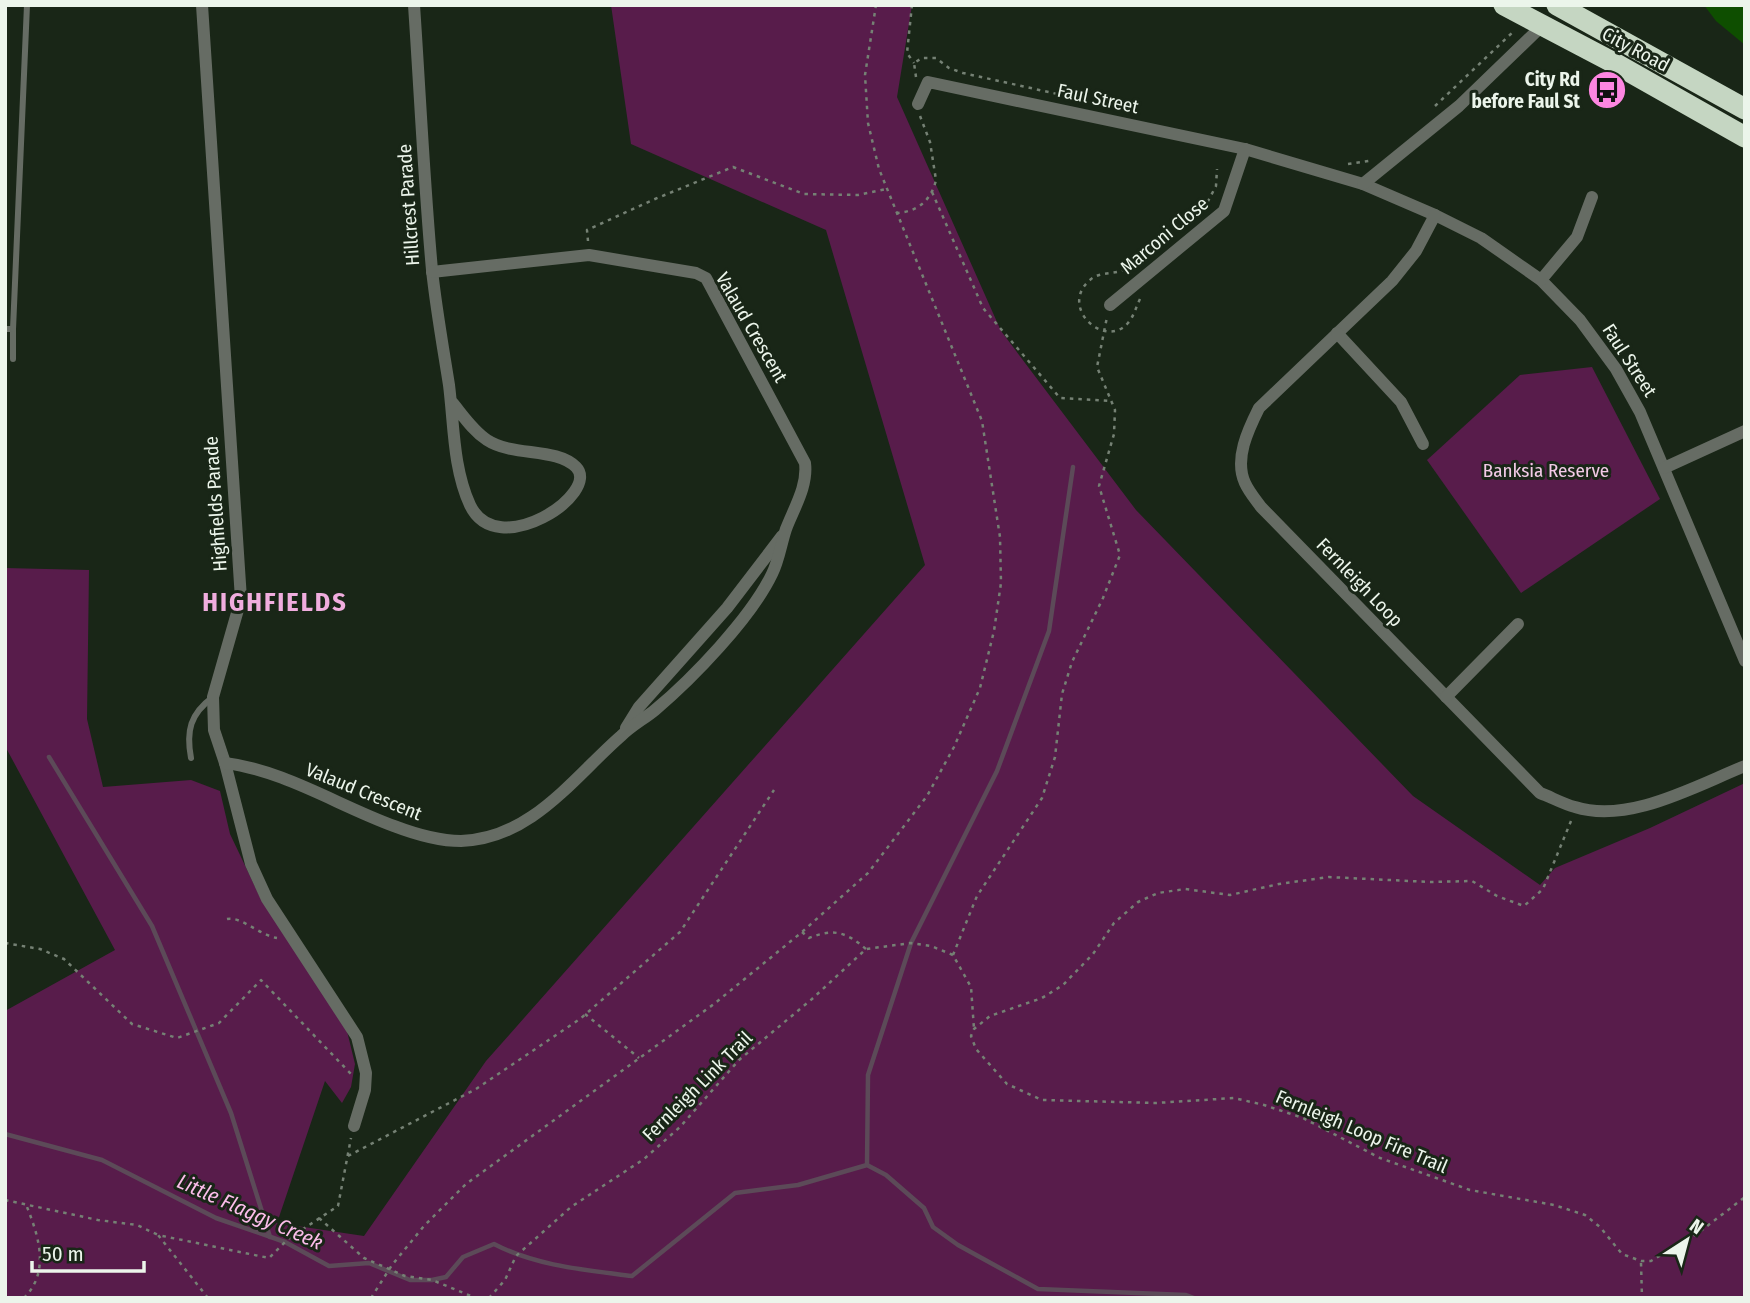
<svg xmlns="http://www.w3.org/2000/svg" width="1750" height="1303" font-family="'Fira Sans Condensed',sans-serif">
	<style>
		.green { fill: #581c4b }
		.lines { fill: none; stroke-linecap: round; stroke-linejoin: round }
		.stream { stroke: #5c4a58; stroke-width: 4.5 }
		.building { fill: #0e4e00 }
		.path { stroke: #758174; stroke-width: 2.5; stroke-dasharray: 3.5 5; stroke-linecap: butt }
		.lane { stroke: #666c64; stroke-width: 6 }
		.street { stroke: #666c64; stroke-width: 12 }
		.highway { stroke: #c5d6c2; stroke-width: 21 }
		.labels { text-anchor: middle; stroke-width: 6; stroke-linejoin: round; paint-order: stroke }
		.street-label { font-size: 19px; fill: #ecf5eb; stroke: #192617 }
		.poi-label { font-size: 19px; font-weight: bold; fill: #ecf5eb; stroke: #192617; text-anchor: end }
		.park-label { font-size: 19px; fill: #f3cae7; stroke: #192617 }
		.water-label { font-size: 21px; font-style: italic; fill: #fbbdea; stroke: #192617 }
		.district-label { font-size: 26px; font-weight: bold; letter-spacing: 2px; fill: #f0adde; stroke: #192617 }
	</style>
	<rect width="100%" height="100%" fill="#192617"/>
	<g class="green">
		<polygon points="611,5 912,5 897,97 1001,331 1136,510 1413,796 1540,885 1555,868 1650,828 1745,783 1745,1298 5,1298 5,1011 115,950 5,746 5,568 89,570 87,719 103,787 191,780 220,791 230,834 260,897 347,1031 355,1064 351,1087 342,1103 325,1081 277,1223 364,1236 486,1061 925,565 826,230 631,144"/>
		<polygon points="1592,367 1660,499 1521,593 1427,460 1520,375"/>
	</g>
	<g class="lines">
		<g class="stream">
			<polyline points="49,757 152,926 231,1113 270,1237"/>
			<path d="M5,1134L102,1160L216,1218L285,1242L329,1266L369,1263L410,1280H432L446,1277L463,1257L494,1244C536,1266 586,1270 632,1276L735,1193L798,1185L867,1165L886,1175L924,1208L933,1227L958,1245L1038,1289L1186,1295L1194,1298"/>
			<polyline points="867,1165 868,1075 911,943 997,771 1049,631 1073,467"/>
		</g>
	</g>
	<polygon class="building" points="1704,5 1745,5 1745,45 1716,21"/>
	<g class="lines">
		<g class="path">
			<polyline points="912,5 907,53 914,63"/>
			<polyline points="916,77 914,63 922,58 936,58 949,68 963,73 1080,99"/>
			<polyline points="1435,106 1514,31"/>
			<polyline points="1348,164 1369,161"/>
			<polyline points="932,192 983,308 1060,398 1111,401"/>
			<path d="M896,213C917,212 931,201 936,180L930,142L920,116"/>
			<polyline points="588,241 587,230 655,199 733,167 804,194 858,195 886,189"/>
			<path d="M1140,299C1136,307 1134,316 1128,323C1105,350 1058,307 1090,280C1101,270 1117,276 1130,267L1207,203L1216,186L1217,169"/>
			<polyline points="1571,821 1543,889 1524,906 1497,896 1472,881 1430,882 1329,877 1279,884 1230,895 1185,889 1158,893 1138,902 1114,923 1093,954 1063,985 1042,998 990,1016 974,1029 971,1036 976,1049 1007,1084 1042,1100 1156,1103 1234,1098 1264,1105 1303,1118 1380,1158 1470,1190 1554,1205 1585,1215 1600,1227 1622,1254 1641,1261 1651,1261 1698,1233 1745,1197"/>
			<path d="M227,919C241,916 259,935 277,938"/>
			<path d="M802,932L809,938C834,928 846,932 866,949"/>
			<polyline points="5,943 40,949 64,959 132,1024 177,1038 219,1023 261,980 351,1074"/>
			<polyline points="953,955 977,896 1042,798 1055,757 1062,694 1072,662 1103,598 1120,555 1099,486 1114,434 1115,410 1097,367 1107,317"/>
			<polyline points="585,1014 639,1058"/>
			<polyline points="348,1156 476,1089 580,1019 680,932 774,790"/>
			<polyline points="5,1200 98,1220 137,1225 158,1235"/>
			<polyline points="319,1218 364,1258 405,1276 432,1280 476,1298"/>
			<polyline points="1641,1263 1642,1298"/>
			<path d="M24,1298C50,1272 39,1237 27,1207"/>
			<polyline points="208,1298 158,1235 269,1258 288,1239 338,1206 351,1138"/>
			<polyline points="371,1298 392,1265 424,1226 466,1184 714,1004 802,932 868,873 927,796 954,747 980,688 994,631 1001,583 1000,537 982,421 879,169 868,123 865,75 876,5"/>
			<polyline points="489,1298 505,1280 516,1256 571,1207 644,1159 680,1127 739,1060 812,999 866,949 911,943 931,946 953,955 971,987 974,1029"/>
		</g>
		<g class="lane">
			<polyline points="5,329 13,329 13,359"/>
			<polyline points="13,329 27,5"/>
			<path d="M191,758C186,731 190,714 213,697"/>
		</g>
		<g class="street">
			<polyline points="202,5 241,599 213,697 214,730 225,763 251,864 267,899 357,1037 366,1073 365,1090 354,1126"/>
			<path d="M414,5C420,93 424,182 432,270C436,308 443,347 449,385C454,425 453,468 470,505C497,563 602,493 576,467C556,447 513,457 487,440C472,430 462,414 451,401"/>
			<polyline points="918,104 928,82 1245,149 1363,184 1435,215 1481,238 1541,280 1580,320 1616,369 1640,412 1745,661"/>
			<polyline points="1363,184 1459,106 1543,25"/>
			<path d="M1435,215L1416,251L1392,281L1259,408C1248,430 1234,459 1245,483C1249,492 1256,500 1261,507L1540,793C1551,797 1563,804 1575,807C1629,824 1695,786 1745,766"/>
			<polyline points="1541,280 1577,237 1592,197"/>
			<polyline points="1110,305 1224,211 1245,149"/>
			<polyline points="1337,333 1401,402 1423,444"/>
			<polyline points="1664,468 1745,431"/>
			<polyline points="1446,697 1518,624"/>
			<polyline points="626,728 639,707 727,608 782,536"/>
			<path d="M225,763C283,770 339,806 394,826C415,834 438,841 461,841C531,839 573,778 621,736C631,726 644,719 655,710C692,679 751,618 772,574C779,560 781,544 786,529C794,508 808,486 805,463L706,278L696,273L589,255L432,272"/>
		</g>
		<g class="highway">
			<polyline points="1504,5 1616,64 1745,137"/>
			<polyline points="1557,5 1745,109"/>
		</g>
	</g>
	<defs>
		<g id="bus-disc" transform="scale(2.0125)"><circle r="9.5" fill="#fd86e1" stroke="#192617"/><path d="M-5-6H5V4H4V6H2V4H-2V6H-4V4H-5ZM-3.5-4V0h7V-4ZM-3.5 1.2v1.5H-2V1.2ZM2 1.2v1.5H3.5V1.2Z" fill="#111"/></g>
	</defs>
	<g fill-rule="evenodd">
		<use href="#bus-disc" x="1607" y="90"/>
	</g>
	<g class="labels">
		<g class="street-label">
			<text transform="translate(1636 49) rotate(28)" y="7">City Road</text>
			<text transform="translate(1098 98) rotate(12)" y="7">Faul Street</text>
			<text transform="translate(408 205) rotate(-94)" y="7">Hillcrest Parade</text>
			<text transform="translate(1164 235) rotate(-40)" y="7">Marconi Close</text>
			<text transform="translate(752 327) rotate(60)" y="7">Valaud Crescent</text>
			<text transform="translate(1630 360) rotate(57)" y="7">Faul Street</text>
			<text transform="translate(215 504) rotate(-94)" y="7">Highfields Parade</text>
			<text transform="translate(1360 582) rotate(46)" y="7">Fernleigh Loop</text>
			<text transform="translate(364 791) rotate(22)" y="7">Valaud Crescent</text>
			<text transform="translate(697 1086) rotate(-45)" y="7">Fernleigh Link Trail</text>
			<text transform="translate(1362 1131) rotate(23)" y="7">Fernleigh Loop Fire Trail</text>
		</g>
		<g class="poi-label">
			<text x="1580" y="86">City Rd<tspan x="1580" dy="22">before Faul St</tspan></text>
		</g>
		<g class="park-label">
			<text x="1546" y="477">Banksia Reserve</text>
		</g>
		<g class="water-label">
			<text transform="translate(250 1212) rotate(24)" y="7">Little Flaggy Creek</text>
		</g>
		<g class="district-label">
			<text x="275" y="611">HIGHFIELDS</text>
		</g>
	</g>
	<rect width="1750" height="1303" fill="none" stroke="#ecf5eb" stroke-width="14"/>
	<g transform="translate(1687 1240) rotate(36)" stroke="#192617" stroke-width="5" paint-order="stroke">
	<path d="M0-5L12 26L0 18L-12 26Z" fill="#ecf5eb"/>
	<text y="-10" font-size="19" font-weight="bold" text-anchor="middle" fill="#ecf5eb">N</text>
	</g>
	<path d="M32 1261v10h112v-10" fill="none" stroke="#ecf5eb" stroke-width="3.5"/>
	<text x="42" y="1261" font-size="21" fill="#ecf5eb" stroke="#192617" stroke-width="5" paint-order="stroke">50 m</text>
</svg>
